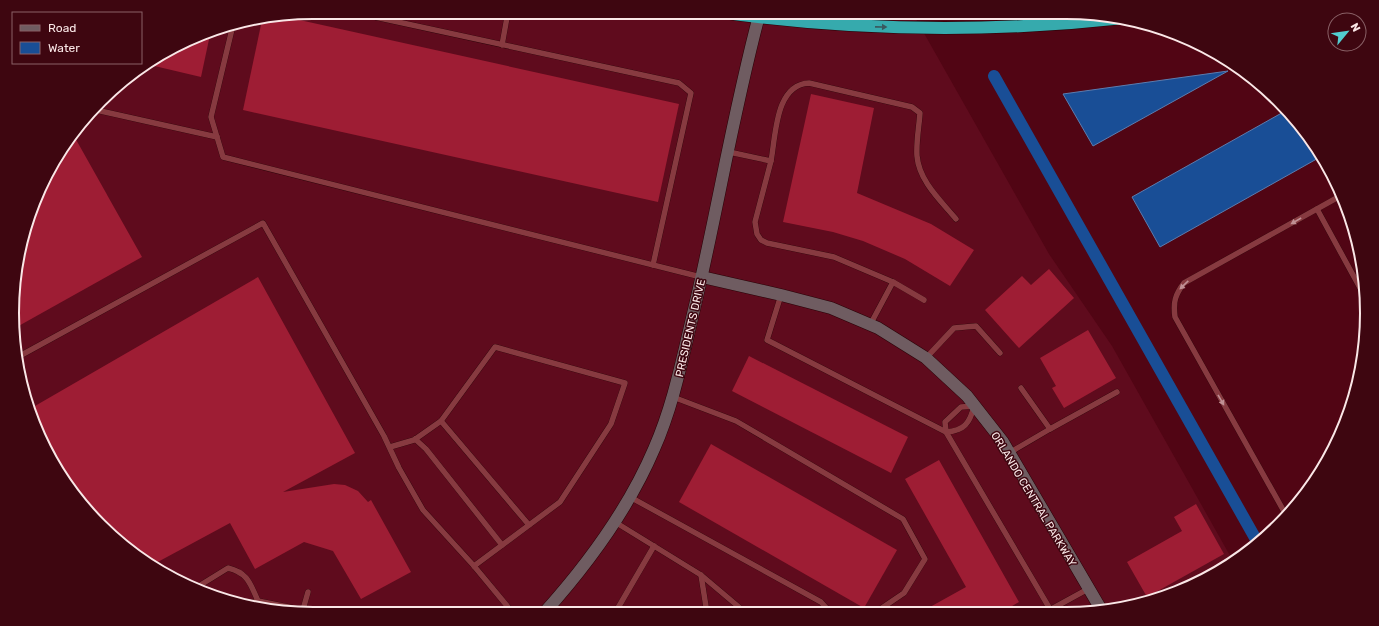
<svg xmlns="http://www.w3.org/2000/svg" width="1379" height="626" font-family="Rubik,sans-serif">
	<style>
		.built { fill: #5f0b1d }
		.water { fill: #194e96; stroke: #5c7cae }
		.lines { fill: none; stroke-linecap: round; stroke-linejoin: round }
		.canal { stroke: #194e96; stroke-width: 12 }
		.building { fill: #9e1d34 }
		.lane-casing { stroke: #270307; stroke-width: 6 }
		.secondary-casing { stroke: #270307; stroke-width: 13 }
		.highway-casing { stroke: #270307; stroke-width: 13 }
		.lane { stroke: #873a40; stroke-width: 5.5 }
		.secondary { stroke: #6f5c61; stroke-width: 12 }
		.highway { stroke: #36aaad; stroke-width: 12 }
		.oneway { fill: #3a585e }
		.oneway2 { fill: #c09094 }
		.labels { text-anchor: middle; stroke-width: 3; stroke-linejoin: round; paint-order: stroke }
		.street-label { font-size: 11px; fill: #fae7e7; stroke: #3e0610 }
		.rim { fill: none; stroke: #fae7e7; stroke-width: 2 }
	</style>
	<rect width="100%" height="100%" fill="#510514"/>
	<polygon class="built" points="313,12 912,12 1049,254 1112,346 1233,561 1181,591 1106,611 313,614 254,608 198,591 115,539 52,463 28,410 15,353 18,255 52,162 115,87 163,52 216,28"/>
	<g class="water">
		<polygon points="1228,71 1093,146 1063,94"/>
		<polygon points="1287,110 1316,146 1322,156 1160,247 1132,197"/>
	</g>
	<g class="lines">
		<polyline class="canal" points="994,76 1258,543"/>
	</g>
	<g class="building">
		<polygon points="286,17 679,104 658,202 243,110 262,20"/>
		<polygon points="211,30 201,77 146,64 163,52"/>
		<polygon points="811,94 874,108 857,193 931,224 974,250 950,286 905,259 863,241 833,232 783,222"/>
		<polygon points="74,136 142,257 15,328 18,254 52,162"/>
		<polygon points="1049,269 1074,298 1019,348 985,310 1022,276 1031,285"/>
		<polygon points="258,277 355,453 283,492 334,484 345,485 358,491 368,502 371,500 411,572 361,599 333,551 304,542 255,569 230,523 154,564 115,539 52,463 28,410"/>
		<polygon points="1088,330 1116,378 1064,408 1052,388 1056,386 1040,358"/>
		<polygon points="749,356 908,437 891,473 732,391"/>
		<polygon points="711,444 897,550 864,608 679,502"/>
		<polygon points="939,460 1019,602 1002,612 921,612 966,587 905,479"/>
		<polygon points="1196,504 1224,554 1147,597 1127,562 1182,531 1174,517"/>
	</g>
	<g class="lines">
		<g class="lane-casing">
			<g id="lane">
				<polyline points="352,12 679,83 691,93 653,265"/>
				<polyline points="233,25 211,117 223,157 701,277"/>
				<polyline points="502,45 508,12"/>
				<polyline points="96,110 217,137"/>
				<path d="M729,152L771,161C776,135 775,85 809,83L912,107L920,113C919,127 916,142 917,156C919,181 941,201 956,219"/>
				<polyline points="771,161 755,222 757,234 761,240 767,243 834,257 893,282 870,325"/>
				<polyline points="1317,209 1365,297"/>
				<polyline points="893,282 924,300"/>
				<polyline points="781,295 767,340 946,432 1050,609"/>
				<polyline points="16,358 263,223 384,436 399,468 423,510 474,566 513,613"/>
				<polyline points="926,358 954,328 976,326 1000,353"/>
				<polyline points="673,397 736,421 903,519 925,559 904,593 876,612"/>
				<path d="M974,406C970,423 964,431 946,432L945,422L961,407Z"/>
				<polyline points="441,421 529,525"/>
				<polyline points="1050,429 1117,392"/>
				<polyline points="415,439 426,449 502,545"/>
				<polyline points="390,447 414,440 441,421 495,347 625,383 611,424 560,502 474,566"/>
				<polyline points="1009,453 1050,429 1021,388"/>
				<polyline points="630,497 821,602 830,612"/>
				<path d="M1286,515L1175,317C1173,302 1175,295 1184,283L1342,195"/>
				<polyline points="615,522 701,575 746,613"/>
				<polyline points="701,575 707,613"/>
				<path d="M194,589L228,568C248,573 250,583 258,601"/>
				<polyline points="243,605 258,601 303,610"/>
				<polyline points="1046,612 1088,589"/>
				<polyline points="302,613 308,592"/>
				<polyline points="615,613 654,546"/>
			</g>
		</g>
		<g class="secondary-casing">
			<g id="secondary">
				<polyline points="702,277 781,295 831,308 878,328 926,358 967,396 1003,442 1102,611"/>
				<path d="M544,613C588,564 628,510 654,449C673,406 682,360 693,314C717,214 733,112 760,12"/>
			</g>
		</g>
		<g class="highway-casing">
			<path id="highway" d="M719,12C853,31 989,33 1124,18"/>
		</g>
		<use href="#lane" class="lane"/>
		<use href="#secondary" class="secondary"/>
		<use href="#highway" class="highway"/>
	</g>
	<defs><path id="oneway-solid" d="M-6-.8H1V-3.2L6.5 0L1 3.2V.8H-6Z"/></defs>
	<use class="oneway" href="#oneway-solid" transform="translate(881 27) rotate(1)"/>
	<g class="oneway2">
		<use href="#oneway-solid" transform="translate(1296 221) rotate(150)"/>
		<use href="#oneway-solid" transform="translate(1184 285) rotate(136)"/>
		<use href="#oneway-solid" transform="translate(1221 400) rotate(60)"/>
	</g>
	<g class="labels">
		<g class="street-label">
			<text transform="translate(690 328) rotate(-77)" y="4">PRESIDENTS DRIVE</text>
			<text transform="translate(1034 499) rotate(59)" y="4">ORLANDO CENTRAL PARKWAY</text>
		</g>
	</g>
	<path d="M0 0H1379V626H0ZM313 19H1066A294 294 0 0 1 1360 313V313A294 294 0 0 1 1066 607H313A294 294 0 0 1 19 313V313A294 294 0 0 1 313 19Z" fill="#3e0610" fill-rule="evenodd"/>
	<path class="rim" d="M313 19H1066A294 294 0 0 1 1360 313V313A294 294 0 0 1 1066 607H313A294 294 0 0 1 19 313V313A294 294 0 0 1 313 19Z"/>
	<rect x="12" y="12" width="130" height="52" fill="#3e0610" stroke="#896066"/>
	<rect x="20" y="25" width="20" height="6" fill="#6f5c61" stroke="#896066"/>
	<text x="48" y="32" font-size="12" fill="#fae7e7">Road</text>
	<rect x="20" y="42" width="20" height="12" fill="#194e96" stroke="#896066"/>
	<text x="48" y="52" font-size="12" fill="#fae7e7">Water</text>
	<g transform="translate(1347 32) rotate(61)"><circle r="19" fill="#3e0610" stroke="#896066"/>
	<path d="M0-3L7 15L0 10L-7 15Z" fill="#52cdd0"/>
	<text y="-6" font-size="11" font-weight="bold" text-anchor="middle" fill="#fae7e7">N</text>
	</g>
</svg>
